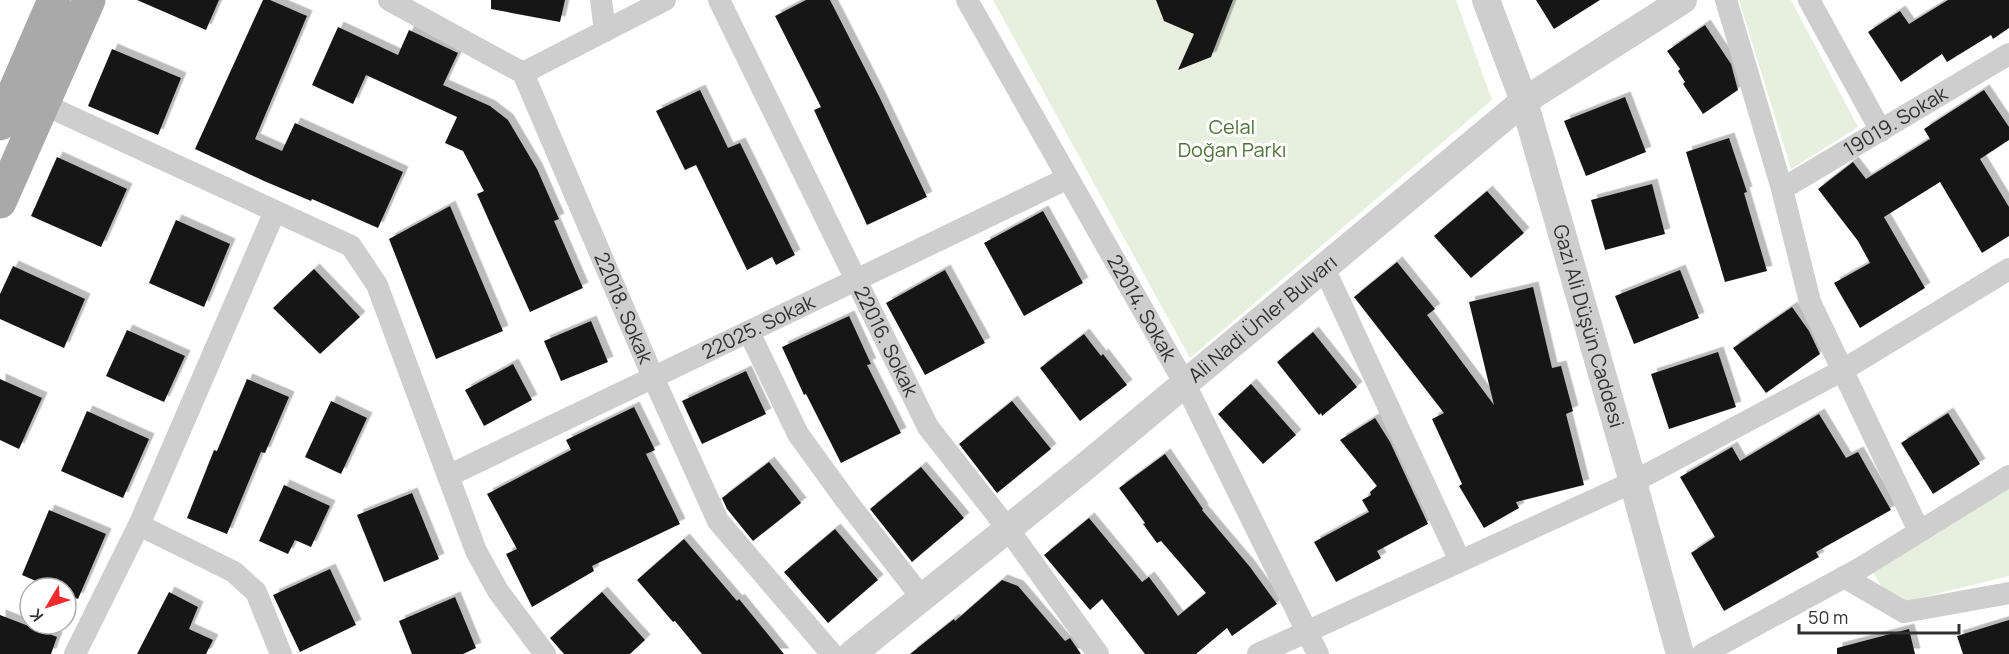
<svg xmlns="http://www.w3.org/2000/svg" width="2009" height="654" font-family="Manrope,sans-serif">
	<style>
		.green { fill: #e7efdf }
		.building { fill: #181818; filter: url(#shadow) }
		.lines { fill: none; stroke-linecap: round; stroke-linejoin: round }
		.minor { stroke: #cecece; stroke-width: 22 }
		.tertiary { stroke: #cecece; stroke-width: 28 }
		.primary { stroke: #a9a9a9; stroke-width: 33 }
		.labels { text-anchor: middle; stroke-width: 6; stroke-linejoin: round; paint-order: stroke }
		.street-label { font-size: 20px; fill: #313131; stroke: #fff }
		.park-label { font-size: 20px; fill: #51713a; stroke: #fff }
	</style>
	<defs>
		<filter id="shadow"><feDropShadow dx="5.5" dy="-5.5" stdDeviation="0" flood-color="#0004"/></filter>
	</defs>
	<rect width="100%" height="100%" fill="#fff"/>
	<g class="green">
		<polygon points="993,0 1456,0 1492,100 1190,358"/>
		<polygon points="1739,0 1791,0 1858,127 1791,169"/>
		<polygon points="2009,488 2009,576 1903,602 1882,587 1872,571"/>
	</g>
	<g class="building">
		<polygon points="137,0 219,0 206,30"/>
		<polygon points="263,0 270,0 307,16 255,139 282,151 295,123 403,172 378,228 312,199 311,201 264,181 195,149"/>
		<polygon points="491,0 565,0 560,22 491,9"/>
		<polygon points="806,0 830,0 879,96 927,197 867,225 814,110 821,107 775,16"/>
		<polygon points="1156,0 1233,0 1211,57 1178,70 1194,34 1164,21"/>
		<polygon points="1536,0 1600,0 1554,29"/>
		<polygon points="1948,0 2009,0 2009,28 1993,39 1991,35 1947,62 1942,54 1901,82 1868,32 1900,11 1909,24"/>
		<polygon points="1705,25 1731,64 1738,90 1703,114 1683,84 1685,82 1678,71 1680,69 1667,51"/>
		<polygon points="338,27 398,55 409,30 458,53 443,85 490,106 508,120 537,169 559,219 554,221 583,288 530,312 477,194 484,191 463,151 445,143 457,117 366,75 353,104 312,85"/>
		<polygon points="112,49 181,78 158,135 88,106"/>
		<polygon points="700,90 728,148 740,143 795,255 776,265 772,257 747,270 696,165 685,170 656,111"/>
		<polygon points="1984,90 2009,127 2009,140 1980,159 2009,207 2009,236 1982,253 1940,182 1884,217 1925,288 1860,328 1834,283 1870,263 1858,241 1818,189 1853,162 1866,179 1930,139 1924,129"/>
		<polygon points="1625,97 1646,152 1586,176 1564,121"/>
		<polygon points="1729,138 1747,192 1744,193 1767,271 1725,282 1686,152"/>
		<polygon points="57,157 127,189 101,247 31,216"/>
		<polygon points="1652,184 1665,234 1605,250 1591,200"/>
		<polygon points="1487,191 1524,233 1471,278 1434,236"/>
		<polygon points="450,206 503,331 436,359 389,239"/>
		<polygon points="1043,211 1083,283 1024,316 984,243"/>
		<polygon points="176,220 230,244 204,307 149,283"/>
		<polygon points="1397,262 1435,309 1427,315 1494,405 1469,302 1533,287 1552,368 1561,366 1573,411 1566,414 1584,485 1516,502 1519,508 1484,528 1459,486 1462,484 1432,419 1444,413 1354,297"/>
		<polygon points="13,266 85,299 64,348 0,319 0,294"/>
		<polygon points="314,269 360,317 320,354 273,308"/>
		<polygon points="945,270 985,343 925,375 886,303"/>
		<polygon points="1680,270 1699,318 1634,344 1615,296"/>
		<polygon points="1792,307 1809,331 1820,354 1766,393 1733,348"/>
		<polygon points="849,316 871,364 867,365 901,433 841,463 806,394 804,395 782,347"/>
		<polygon points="591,321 608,362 561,381 544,341"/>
		<polygon points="127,330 185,356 164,402 106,376"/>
		<polygon points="1313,332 1357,387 1322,416 1321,413 1319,415 1277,362"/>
		<polygon points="1084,334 1101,356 1103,354 1127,385 1080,421 1040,368"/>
		<polygon points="1718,352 1736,407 1669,429 1651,374"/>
		<polygon points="513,364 532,400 484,426 465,390"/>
		<polygon points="746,371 766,414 702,444 682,401"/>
		<polygon points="0,379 42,398 19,449 0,440"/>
		<polygon points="247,379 289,397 265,453 261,452 227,534 187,518 214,450 217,451"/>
		<polygon points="1251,384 1296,435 1263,464 1218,414"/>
		<polygon points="331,401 367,418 341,474 305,457"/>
		<polygon points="1012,401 1051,449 997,493 959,444"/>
		<polygon points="634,407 655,450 646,454 680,524 592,566 594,571 532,607 506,554 517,549 487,494 571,450 566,440"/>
		<polygon points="87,411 149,439 123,498 61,471"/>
		<polygon points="1948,413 1980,464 1933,494 1901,443"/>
		<polygon points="1819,414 1846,458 1858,452 1891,510 1816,552 1819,557 1724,611 1691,553 1715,537 1680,477 1732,447 1740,461"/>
		<polygon points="1375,418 1390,442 1428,524 1377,551 1381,558 1336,582 1314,542 1369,512 1362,500 1371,495 1370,492 1377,486 1340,440"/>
		<polygon points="1165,454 1203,509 1202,510 1250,567 1277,604 1232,636 1227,628 1196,654 1145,654 1102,599 1090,610 1044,555 1089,518 1142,582 1149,577 1178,616 1206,593 1161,541 1157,543 1143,524 1145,523 1119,488"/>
		<polygon points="769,462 801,503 753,541 727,509 722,498"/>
		<polygon points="921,467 964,518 912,562 870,509"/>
		<polygon points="284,485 330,506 311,547 295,540 288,554 259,541"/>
		<polygon points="412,493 439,559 384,582 357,515"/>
		<polygon points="49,510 106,534 78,599 66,594 66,588 52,588 22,575"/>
		<polygon points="835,529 878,580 828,623 784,572"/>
		<polygon points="684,539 737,601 739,599 784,654 702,654 675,621 673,622 637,580"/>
		<polygon points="330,569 356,625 300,652 273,595"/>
		<polygon points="1002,580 1018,586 1065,641 1070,638 1081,654 910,654 954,619 955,621"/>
		<polygon points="169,592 198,607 189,629 213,640 206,654 137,654"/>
		<polygon points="602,592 645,640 630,654 564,654 550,638"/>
		<polygon points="455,597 476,648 463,654 412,654 399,621"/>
		<polygon points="0,615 57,637 51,654 0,654"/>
		<polygon points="2009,620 2009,654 1963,654 1957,636"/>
		<polygon points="1909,629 1915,654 1837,654 1837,648"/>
	</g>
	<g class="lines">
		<g class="minor">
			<path id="s1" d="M389,0L523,73L653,377L718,521L832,654"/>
			<polyline points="601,0 605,31"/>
			<path id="s2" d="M719,0L928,427L1008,529L1098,654"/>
			<path id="s3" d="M967,0L1185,384L1318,654"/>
			<polyline points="1726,0 1782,189 1810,302 1919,531"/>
			<polyline points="1809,0 1881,131"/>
			<polyline points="523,73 665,0"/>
			<polyline points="43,104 351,246 377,285 476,551 498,591 545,654"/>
			<path id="s4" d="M1782,189L2009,54"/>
			<polyline points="1324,268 1460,561"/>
			<polyline points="749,332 798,434 845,499 923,599"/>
			<path id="s5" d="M448,476L1068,178"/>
			<polyline points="139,525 234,572 256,592 281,654"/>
			<polyline points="1844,577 1904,612 2009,593"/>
			<polyline points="75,654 139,525 275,211"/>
			<polyline points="1258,654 1633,482 1843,370 2009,269"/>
			<polyline points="1703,654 1859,569 2009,476"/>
		</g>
		<g class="tertiary">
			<path id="s6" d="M1486,0L1524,101L1633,482L1680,654"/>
			<path id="s7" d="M852,654L1081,470L1524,101L1683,0"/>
		</g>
		<g class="primary">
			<polyline points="0,124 54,0"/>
			<polyline points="0,202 89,0"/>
		</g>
	</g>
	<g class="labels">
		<g class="street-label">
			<text dy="7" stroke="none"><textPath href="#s4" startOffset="132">19019. Sokak</textPath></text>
			<text dy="7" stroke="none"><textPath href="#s3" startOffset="354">22014. Sokak</textPath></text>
			<text dy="7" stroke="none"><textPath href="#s1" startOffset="408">22018. Sokak</textPath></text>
			<text dy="7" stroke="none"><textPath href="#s7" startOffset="530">Ali Nadi Ünler Bulvarı</textPath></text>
			<text dy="7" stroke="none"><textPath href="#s6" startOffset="342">Gazi Ali Düşün Caddesi</textPath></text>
			<text dy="7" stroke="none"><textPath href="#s5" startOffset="344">22025. Sokak</textPath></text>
			<text dy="7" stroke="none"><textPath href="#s2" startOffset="380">22016. Sokak</textPath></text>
		</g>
		<g class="park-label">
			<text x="1232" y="134">Celal<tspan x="1232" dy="23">Doğan Parkı</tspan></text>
		</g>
	</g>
	<g transform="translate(48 606) rotate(231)"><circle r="28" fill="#ffffff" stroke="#adadad" stroke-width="1.5"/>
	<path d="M0-4.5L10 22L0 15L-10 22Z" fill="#f22a2d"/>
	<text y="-9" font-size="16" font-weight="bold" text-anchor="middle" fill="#313131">K</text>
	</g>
	<path d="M1799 624v9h160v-9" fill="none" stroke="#313131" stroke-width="3"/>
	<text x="1808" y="624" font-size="18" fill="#313131" stroke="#ffffff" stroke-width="4.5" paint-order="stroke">50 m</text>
</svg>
